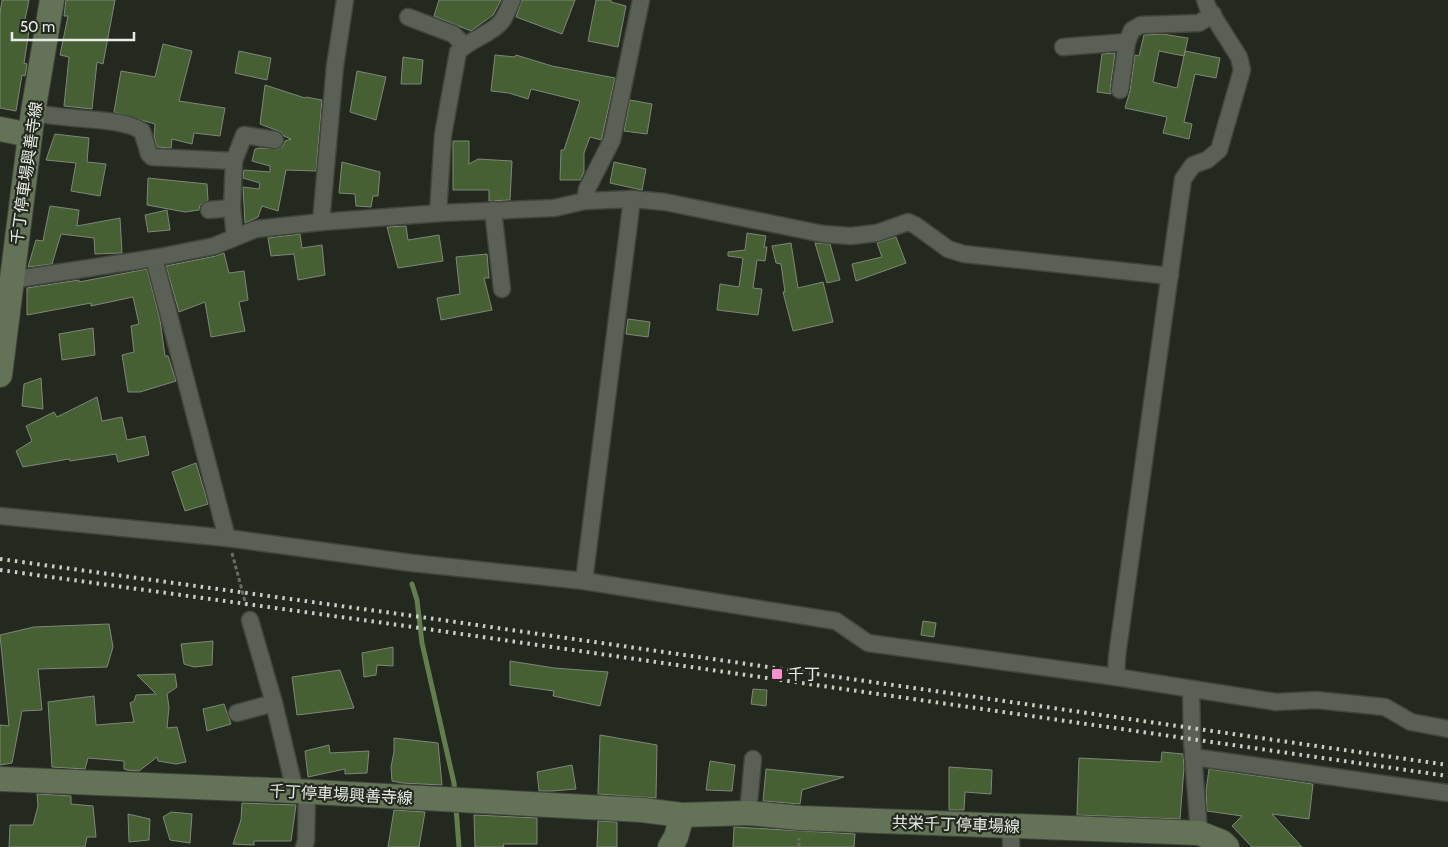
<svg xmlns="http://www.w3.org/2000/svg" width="1448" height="847" font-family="Cabin,'Noto Sans JP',sans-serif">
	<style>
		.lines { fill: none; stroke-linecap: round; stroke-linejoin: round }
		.stream { stroke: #637d4f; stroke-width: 5 }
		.building { fill: #476033; stroke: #7f867a }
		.street-casing { stroke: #41463d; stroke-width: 19 }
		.secondary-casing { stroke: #41463d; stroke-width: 26 }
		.path { stroke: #686d65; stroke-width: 3; stroke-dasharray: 4 2.5; stroke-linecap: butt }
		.street { stroke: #5a6055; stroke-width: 16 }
		.secondary { stroke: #647357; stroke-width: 24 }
		.rail { stroke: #c9cec7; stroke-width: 4; stroke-dasharray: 2.5 5; stroke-linecap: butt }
		.poi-dot { fill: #f690d0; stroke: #23291f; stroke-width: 2 }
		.labels { text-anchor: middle; stroke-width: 4.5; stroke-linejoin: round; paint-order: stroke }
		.street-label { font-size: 16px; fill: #e8ece6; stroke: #23291f }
		.poi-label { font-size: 16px; fill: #e8ece6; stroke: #23291f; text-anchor: start }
	</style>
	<rect width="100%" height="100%" fill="#23291f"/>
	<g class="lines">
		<g class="stream">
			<polyline points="412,584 417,600 422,643 454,783 455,794"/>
			<polyline points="456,807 459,847"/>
		</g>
	</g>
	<g class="building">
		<polygon points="2,0 29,0 24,24 30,25 24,63 27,64 25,76 22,75 16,111 0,108 0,13"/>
		<polygon points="66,0 115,0 103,64 97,62 92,109 64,106 69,57 60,55 68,16 64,16"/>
		<polygon points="439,0 501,0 493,15 471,31 434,16"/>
		<polygon points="522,0 575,0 562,34 516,17"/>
		<polygon points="596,0 611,0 611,2 626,6 618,47 588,41"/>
		<polygon points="1162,34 1188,38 1184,56 1159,51 1153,82 1177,88 1185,51 1220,58 1216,78 1195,74 1184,122 1192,124 1189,139 1163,133 1167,117 1125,108 1130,91 1135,55 1139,56 1144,35"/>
		<polygon points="163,44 192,51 179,101 225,108 220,136 194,133 192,144 172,139 171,148 157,147 154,136 155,124 114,112 121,71 155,77"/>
		<polygon points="239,51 271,58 267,80 235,73"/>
		<polygon points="1115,53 1110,89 1111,94 1097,92 1102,54"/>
		<polygon points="495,55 515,57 516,55 552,66 615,78 602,137 601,140 590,137 584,153 584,172 580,180 560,180 561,150 564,150 580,101 531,89 528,99 509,93 491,91"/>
		<polygon points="403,57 423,60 421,84 401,84"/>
		<polygon points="357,71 386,77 376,120 350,112"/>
		<polygon points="265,85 305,98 306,97 322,100 316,171 286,170 278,211 262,206 258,217 245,223 243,187 259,189 260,183 243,178 244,170 270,172 270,166 252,161 255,149 260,148 278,149 283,146 285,141 291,139 284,136 281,132 260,124"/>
		<polygon points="630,100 652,104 647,134 624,131"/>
		<polygon points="55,134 89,138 87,162 106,164 100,196 71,191 76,163 46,160"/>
		<polygon points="453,141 469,141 469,164 478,159 512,161 510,200 489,201 489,190 453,190"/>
		<polygon points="342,162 380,172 378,196 373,196 371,207 356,206 355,194 339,193"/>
		<polygon points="614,162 646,169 642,190 610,183"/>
		<polygon points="148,178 207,184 208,200 200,205 199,210 185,212 147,205"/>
		<polygon points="50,206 79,210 77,226 120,218 122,253 95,254 94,238 61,234 52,264 28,267 36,240 43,241"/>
		<polygon points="167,210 170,230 148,232 145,215"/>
		<polygon points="406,226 408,240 439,235 443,261 398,268 387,227"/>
		<polygon points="747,233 766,236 764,247 767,247 765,261 757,260 753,288 762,289 758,315 717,310 720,284 739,287 743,258 728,256 728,252 745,250"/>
		<polygon points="300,234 302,248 322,245 325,275 298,280 294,254 271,256 268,238"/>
		<polygon points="896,237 906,263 856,281 852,264 882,257 877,243"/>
		<polygon points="791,243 798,288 823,282 833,322 793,331 783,292 785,292 781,264 776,263 772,246"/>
		<polygon points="815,243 830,244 840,280 827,283"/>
		<polygon points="224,253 229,273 244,271 248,300 239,302 245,331 211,337 205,302 179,312 166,266 216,256"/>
		<polygon points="487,254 489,278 484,278 492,310 441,320 437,298 460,294 456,257"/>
		<polygon points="147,269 160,320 165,356 168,356 176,381 140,392 128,392 122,355 134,352 131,326 139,324 133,297 91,306 91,303 27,315 27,288 79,280 79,282"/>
		<polygon points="628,319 650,322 648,337 626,334"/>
		<polygon points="93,328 95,355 62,360 59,334"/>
		<polygon points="41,378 43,409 22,406 24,384"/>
		<polygon points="97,397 102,421 122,417 127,440 145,436 149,455 118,462 116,454 70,461 69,459 23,467 16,451 32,441 26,426 54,412 57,417"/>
		<polygon points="196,463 208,504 185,511 172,472"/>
		<polygon points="923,621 936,623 934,637 921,635"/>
		<polygon points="109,624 113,647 107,667 38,669 42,710 22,711 12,763 0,765 0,725 9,726 0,635 34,627"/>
		<polygon points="213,641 212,665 194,667 184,664 181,644"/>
		<polygon points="393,647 393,666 377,665 376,675 364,677 362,653"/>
		<polygon points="510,661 554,668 608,672 600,706 553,696 554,691 510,685"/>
		<polygon points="340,670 354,708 297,715 292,677"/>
		<polygon points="175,674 177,687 167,694 169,707 167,728 177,727 186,762 176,764 158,761 157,757 139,771 127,770 124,769 124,761 88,758 85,769 52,767 48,702 94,696 96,725 134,722 130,703 134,701 136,695 156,694 137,675"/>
		<polygon points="753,689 767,690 766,706 751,704"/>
		<polygon points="224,704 231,724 207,731 203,709"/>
		<polygon points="600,735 657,745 656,798 598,794"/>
		<polygon points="394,738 438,743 442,785 402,783 392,781 391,767 394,752"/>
		<polygon points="329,745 330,753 369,751 367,773 345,774 345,769 308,777 305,751"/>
		<polygon points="1162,752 1183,754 1184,768 1180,819 1077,815 1079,758 1161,762"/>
		<polygon points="710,761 735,765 732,791 706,790"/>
		<polygon points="572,765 576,789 552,791 539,791 537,772"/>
		<polygon points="949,767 992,770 991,794 965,792 964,810 949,810"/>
		<polygon points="766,769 844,777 802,790 800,804 763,801"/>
		<polygon points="1209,769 1313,784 1309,819 1272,814 1302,847 1252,847 1232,826 1242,816 1207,811 1206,791"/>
		<polygon points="37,794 71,796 71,804 93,806 96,837 87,837 85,847 9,847 10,825 33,825 38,806"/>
		<polygon points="242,803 296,805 291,841 254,841 254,845 233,844 241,820"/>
		<polygon points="394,810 425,812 419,847 388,847"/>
		<polygon points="171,812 192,814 190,843 170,840 163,817"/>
		<polygon points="128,814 150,819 149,840 129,842"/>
		<polygon points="474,815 537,818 537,844 503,844 504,847 475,847"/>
		<polygon points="598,821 617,822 617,847 597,847"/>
		<polygon points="734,827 855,834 854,847 733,847"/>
	</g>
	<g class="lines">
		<g class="street-casing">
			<g id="street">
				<polyline points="408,17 453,34 464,45"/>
				<polyline points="1063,47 1127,42"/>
				<polyline points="1120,90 1127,42 1132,30 1141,25 1199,23 1213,14"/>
				<path d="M33,112C63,121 119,116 142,131L149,154L152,157L234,161"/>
				<polyline points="585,201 587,189 612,140 641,0"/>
				<polyline points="209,210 232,208"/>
				<polyline points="493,210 502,289"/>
				<path d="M438,213L443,135L458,52C470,39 490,35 501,22C506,16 509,7 512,0"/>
				<polyline points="321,222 335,66 345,0"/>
				<polyline points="235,237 232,208 234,161 244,135 275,140"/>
				<polyline points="154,258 227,538"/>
				<polyline points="11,280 154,258 214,246 256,229 321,222 441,213 554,208 585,201 632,199 665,202 823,234 851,236 877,233 908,222 915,225 948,249 964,254 1170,276"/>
				<polyline points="0,516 227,538 412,563 584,581 836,621 868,643 1116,677 1276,702 1316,700 1385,707 1411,722 1448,729"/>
				<polyline points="584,581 632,199"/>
				<polyline points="250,620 274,703 295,791"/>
				<polyline points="1116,677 1117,656 1183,179 1193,165 1207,160 1219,150 1242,70 1239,57 1208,8 1205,0"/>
				<polyline points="1191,690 1192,740 1199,833"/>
				<polyline points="237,713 274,703"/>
				<polyline points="1193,757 1448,793"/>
				<polyline points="748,813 753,759"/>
				<polyline points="1011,827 1011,847"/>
				<polyline points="304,847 306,841 307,792"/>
			</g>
		</g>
		<g class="secondary-casing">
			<g id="secondary">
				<polyline points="0,129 30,135"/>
				<polyline points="0,375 33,112 52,0"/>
				<polyline points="0,779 295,791 642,810 682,815 748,813 801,818 1199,833 1222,842 1227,847"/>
				<polyline points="670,847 676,837 682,815"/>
			</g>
		</g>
		<g class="path">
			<polyline points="232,553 246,605"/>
			<polyline points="799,847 799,838"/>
		</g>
		<use href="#street" class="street"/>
		<use href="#secondary" class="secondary"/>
		<g class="rail">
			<polyline points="0,559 428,618 1448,765"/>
			<polyline points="0,570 406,626 1448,776"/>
		</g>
	</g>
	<rect class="poi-dot" x="771" y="668" width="12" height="12" rx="2.5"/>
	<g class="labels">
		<g class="street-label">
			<text transform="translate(26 173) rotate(-82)" y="6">千丁停車場興善寺線</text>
			<text transform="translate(341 794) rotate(3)" y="6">千丁停車場興善寺線</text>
			<text transform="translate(956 824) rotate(2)" y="6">共栄千丁停車場線</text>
		</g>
		<g class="poi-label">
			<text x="788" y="680">千丁</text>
		</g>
	</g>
	<path d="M12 32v8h122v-8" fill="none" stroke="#e8ece6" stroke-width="2.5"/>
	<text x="20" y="32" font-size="15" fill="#e8ece6" stroke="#23291f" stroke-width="4" paint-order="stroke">50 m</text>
</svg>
